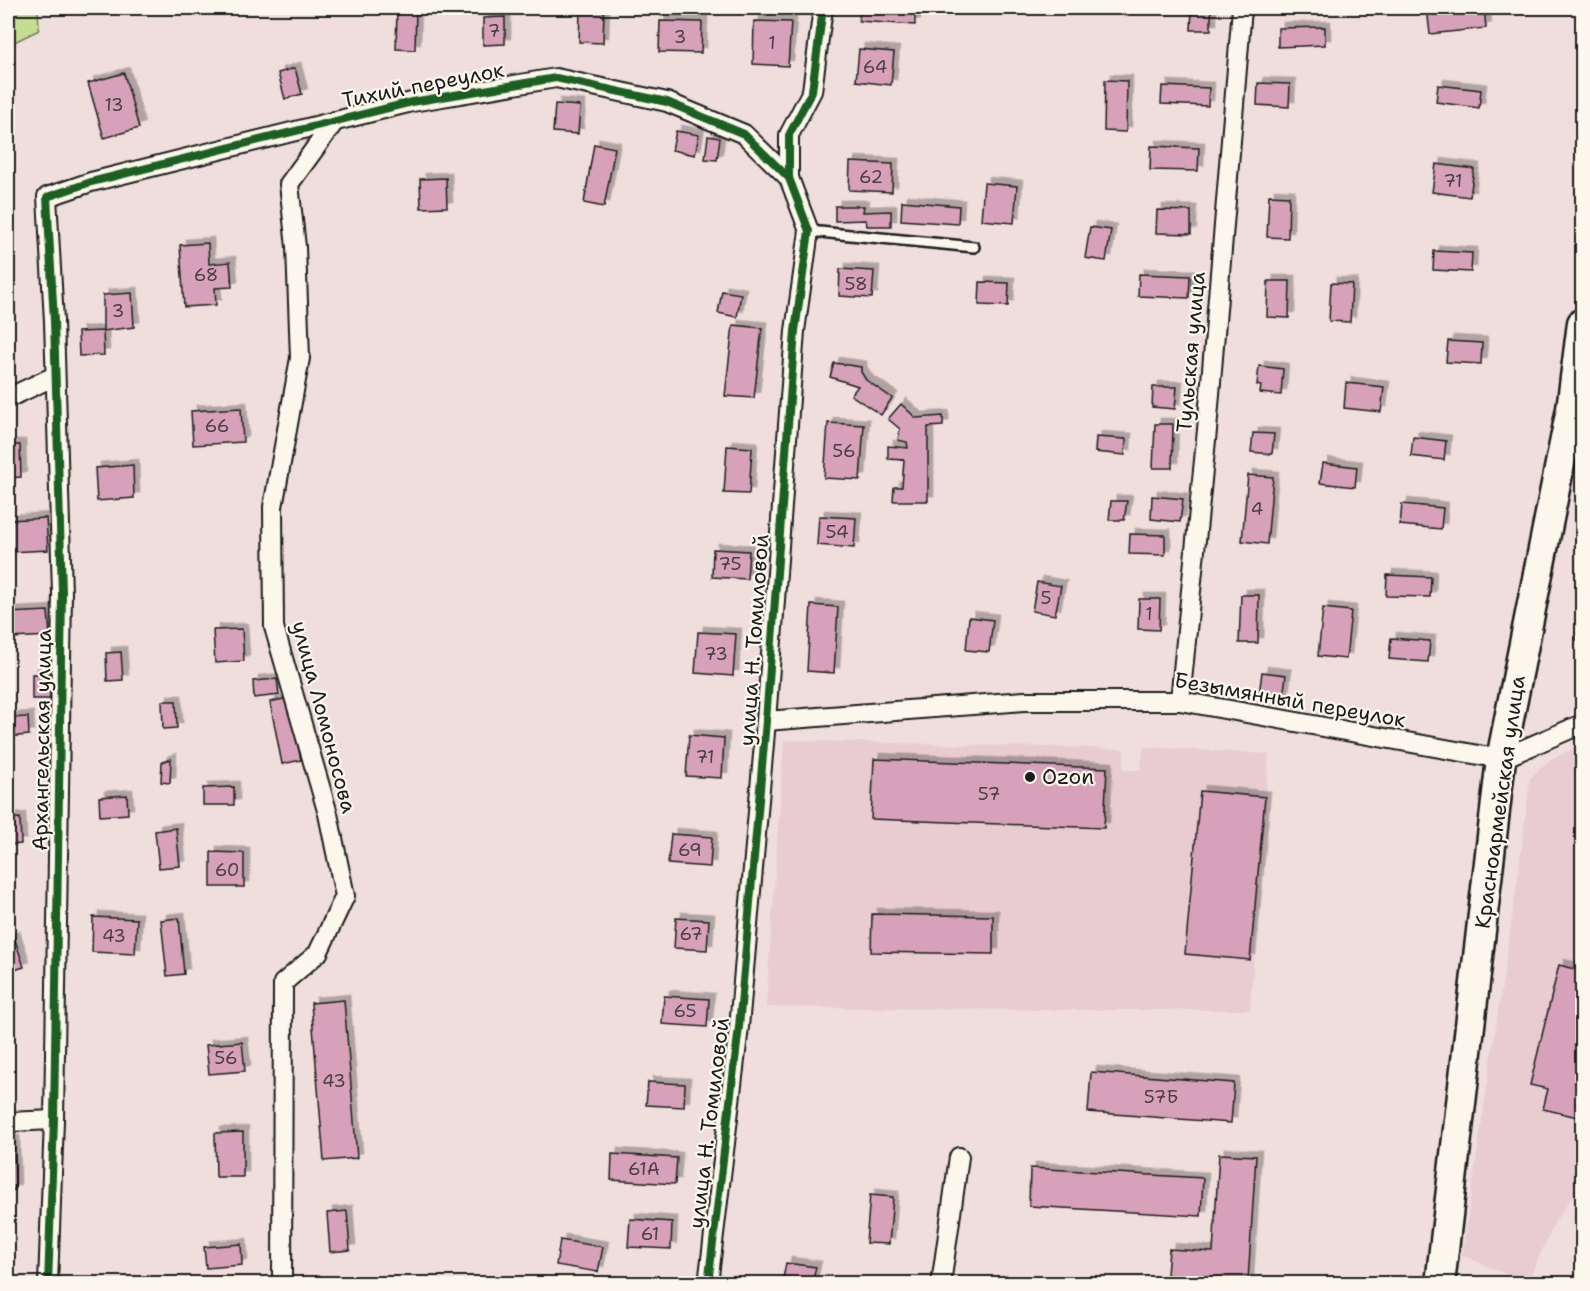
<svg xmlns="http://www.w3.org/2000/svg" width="1590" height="1291" font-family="'Shantell Sans',sans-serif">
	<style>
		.built { fill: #e8ccd2 }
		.green { fill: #c5dd93; stroke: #707c58; stroke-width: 1.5 }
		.building { fill: #d7a2b9; stroke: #1c1c1c; stroke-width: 1.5; filter: url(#shadow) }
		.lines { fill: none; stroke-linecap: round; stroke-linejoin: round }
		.lane-casing { stroke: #1c1c1c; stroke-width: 14 }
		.street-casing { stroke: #1c1c1c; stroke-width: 22 }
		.primary-casing { stroke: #1c1c1c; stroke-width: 33 }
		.lane { stroke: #fbf7ec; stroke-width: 9 }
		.street { stroke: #fbf7ec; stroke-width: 18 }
		.primary { stroke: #fbf7ec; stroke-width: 28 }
		.cycleway-casing { stroke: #fbf7ec; stroke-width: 11 }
		.cycleway { stroke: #1b5e20; stroke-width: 8 }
		.poi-dot { fill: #1c1c1c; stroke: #fbf7ec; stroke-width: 2 }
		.labels { text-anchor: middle; stroke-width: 4.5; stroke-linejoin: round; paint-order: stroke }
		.number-label { font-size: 18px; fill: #4b3e43 }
		.street-label { font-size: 21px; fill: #1c1c1c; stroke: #fbf7ec }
		.poi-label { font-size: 21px; fill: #1c1c1c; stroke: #fbf7ec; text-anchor: start }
	</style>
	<defs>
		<filter id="shadow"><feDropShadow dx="5.5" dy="-5.5" stdDeviation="0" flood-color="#0004"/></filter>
	</defs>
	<rect width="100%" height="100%" fill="#f0dedd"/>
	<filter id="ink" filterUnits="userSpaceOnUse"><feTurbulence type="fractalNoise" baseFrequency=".0167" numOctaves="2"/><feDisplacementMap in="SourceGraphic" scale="12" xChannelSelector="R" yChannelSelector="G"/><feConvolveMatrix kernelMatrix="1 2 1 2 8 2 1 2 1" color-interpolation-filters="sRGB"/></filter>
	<g filter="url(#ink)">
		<g class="built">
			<polygon points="784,740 1124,749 1123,770 1141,770 1143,749 1145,747 1269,754 1250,1010 1037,1010 766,1007"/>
			<polygon points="1582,744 1582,1184 1556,1220 1527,1283 1462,1255 1518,877 1530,778 1550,760"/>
		</g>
		<polygon class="green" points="8,8 38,8 39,30 8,45"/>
		<g class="building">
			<polygon points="860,8 915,8 915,25 859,21"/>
			<polygon points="1192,8 1211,8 1211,30 1191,30"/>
			<polygon points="1427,8 1484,8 1486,28 1430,34"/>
			<polygon points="397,10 416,10 415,50 396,49"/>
			<polygon points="580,10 604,11 603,43 579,42"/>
			<polygon points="505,17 505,44 483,45 483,18"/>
			<polygon points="660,21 702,22 701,53 659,52"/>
			<polygon points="754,21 791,22 788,66 753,64"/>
			<polygon points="1325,27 1325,45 1278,47 1278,28"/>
			<polygon points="859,49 894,52 891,85 856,81"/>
			<polygon points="295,68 302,94 285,99 278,73"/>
			<polygon points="124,73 139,128 104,138 88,83"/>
			<polygon points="1105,80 1127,81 1126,132 1104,131"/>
			<polygon points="1258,83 1290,84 1289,107 1257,105"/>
			<polygon points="1438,85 1481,90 1479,108 1436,102"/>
			<polygon points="1162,86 1209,88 1208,106 1161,104"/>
			<polygon points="555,104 580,106 578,134 553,132"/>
			<polygon points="676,131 699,135 695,155 672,150"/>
			<polygon points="708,136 720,138 717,160 705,159"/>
			<polygon points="594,144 615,148 604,207 584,203"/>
			<polygon points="1151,146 1199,148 1198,171 1150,170"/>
			<polygon points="850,162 893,164 892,192 849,190"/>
			<polygon points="1436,164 1474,169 1470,197 1432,192"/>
			<polygon points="446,178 447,207 421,208 420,179"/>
			<polygon points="984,183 1017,186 1014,223 981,220"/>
			<polygon points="1269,195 1289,196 1288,238 1267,237"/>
			<polygon points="902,201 959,206 958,224 901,220"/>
			<polygon points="835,206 864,206 863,212 891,211 891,226 867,226 866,220 835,221"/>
			<polygon points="1157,210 1191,211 1191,234 1156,233"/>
			<polygon points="1090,227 1111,230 1106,261 1085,258"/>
			<polygon points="208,243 209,264 230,262 232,287 215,288 216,305 184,307 180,245"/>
			<polygon points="1434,251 1472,253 1471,272 1433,270"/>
			<polygon points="840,269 874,271 872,298 839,296"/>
			<polygon points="1139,274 1190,276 1189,298 1138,296"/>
			<polygon points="1268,281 1290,281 1289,318 1267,317"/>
			<polygon points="980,282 1009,283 1008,306 979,305"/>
			<polygon points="1331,283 1352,284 1350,322 1329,321"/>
			<polygon points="722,291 741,294 737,317 718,313"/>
			<polygon points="132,293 134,327 103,331 103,295"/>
			<polygon points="733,325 762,328 754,398 725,396"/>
			<polygon points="103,331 104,355 79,356 78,332"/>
			<polygon points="1448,341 1482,343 1481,364 1446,362"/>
			<polygon points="834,363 861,367 861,372 866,380 892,398 881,415 851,395 858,386 830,377"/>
			<polygon points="1259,366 1283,369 1281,395 1260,393 1261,386 1257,385"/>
			<polygon points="1346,383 1384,387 1381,412 1344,408"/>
			<polygon points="1153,387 1177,387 1175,409 1152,407"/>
			<polygon points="901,404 916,418 943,416 943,426 928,427 928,501 893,501 894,487 902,487 904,460 888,459 888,446 908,448 907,442 898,440 900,429 888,419"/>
			<polygon points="241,408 243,442 193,445 191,411"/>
			<polygon points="828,423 864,425 860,480 824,478"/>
			<polygon points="1155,424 1173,424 1172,468 1153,468"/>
			<polygon points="1253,433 1274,434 1272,454 1251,452"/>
			<polygon points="1096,437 1126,439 1125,455 1095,452"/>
			<polygon points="1413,437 1446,441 1444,460 1411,456"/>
			<polygon points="8,445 20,445 21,477 8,478"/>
			<polygon points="727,446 752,448 749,494 724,493"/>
			<polygon points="1323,463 1357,467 1355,487 1320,483"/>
			<polygon points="133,465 134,498 97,501 95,468"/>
			<polygon points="1248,475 1273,477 1267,544 1242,541"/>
			<polygon points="1152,496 1183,499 1180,522 1151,519"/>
			<polygon points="1111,501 1127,501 1124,520 1109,520"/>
			<polygon points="1402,504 1443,508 1441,529 1400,525"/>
			<polygon points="819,516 856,518 854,548 817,545"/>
			<polygon points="46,518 48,550 10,552 8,520"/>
			<polygon points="1130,534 1165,535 1165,555 1129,554"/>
			<polygon points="713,549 749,551 747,579 712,577"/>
			<polygon points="1387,575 1431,577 1430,597 1386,596"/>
			<polygon points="1037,582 1061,586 1055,615 1032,611"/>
			<polygon points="1241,595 1259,595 1258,643 1239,643"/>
			<polygon points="1139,599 1160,599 1159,630 1138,629"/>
			<polygon points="811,605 838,607 834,673 807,671"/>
			<polygon points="1323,608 1351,611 1346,659 1318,656"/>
			<polygon points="1582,609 1582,641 1576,640"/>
			<polygon points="48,611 50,636 10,638 8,613"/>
			<polygon points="969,617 993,620 989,652 966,650"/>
			<polygon points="242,629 244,661 215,663 213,630"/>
			<polygon points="698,632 736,634 733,676 695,673"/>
			<polygon points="1391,638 1430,641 1428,662 1389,659"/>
			<polygon points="121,652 123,680 107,681 106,653"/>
			<polygon points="1262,672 1286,675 1283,698 1259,695"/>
			<rect x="32" y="674" width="18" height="25"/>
			<polygon points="277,679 279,695 254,698 253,681"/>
			<polygon points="288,698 301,760 282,764 270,702"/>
			<polygon points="162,701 176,701 177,728 163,729"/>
			<polygon points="28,717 29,735 8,737 8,718"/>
			<polygon points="689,735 724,738 722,778 686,776"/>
			<polygon points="171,759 170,783 161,782 162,762"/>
			<polygon points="874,759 1107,768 1104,828 871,819"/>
			<polygon points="234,787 234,805 203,805 203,788"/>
			<polygon points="1200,791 1265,797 1250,960 1185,954"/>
			<polygon points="127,795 128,814 100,816 99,797"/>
			<polygon points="20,818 21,844 8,845 8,819"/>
			<polygon points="176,828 180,866 159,868 155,831"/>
			<polygon points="671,834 712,837 710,867 668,864"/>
			<polygon points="211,852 244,853 244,887 211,887"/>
			<polygon points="872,914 993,916 993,954 871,952"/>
			<polygon points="93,917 137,919 135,954 92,952"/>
			<polygon points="179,918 184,974 167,976 161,920"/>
			<polygon points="676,918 709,920 707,950 674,948"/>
			<polygon points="14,937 24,967 8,972 8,939"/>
			<polygon points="1559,965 1582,971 1582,1118 1543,1109 1548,1089 1530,1085"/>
			<polygon points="664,996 709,999 707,1027 662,1024"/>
			<polygon points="344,1000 357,1158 324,1161 311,1003"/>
			<polygon points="242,1042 245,1071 209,1074 206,1045"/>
			<polygon points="1091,1072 1234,1083 1231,1123 1088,1112"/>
			<polygon points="648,1082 685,1084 684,1107 646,1105"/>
			<polygon points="243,1132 243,1177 216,1177 215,1133"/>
			<polygon points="8,1141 14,1141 15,1190 8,1190"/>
			<polygon points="612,1154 677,1158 675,1184 611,1180"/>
			<polygon points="1219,1154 1256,1156 1248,1281 1167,1275 1169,1249 1213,1252"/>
			<polygon points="1030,1168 1203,1178 1201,1216 1029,1206"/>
			<polygon points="870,1195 893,1197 889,1244 866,1243"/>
			<polygon points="347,1211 350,1250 330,1252 327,1213"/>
			<polygon points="630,1219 672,1222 671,1249 628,1247"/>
			<polygon points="560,1240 603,1247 598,1272 556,1265"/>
			<polygon points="241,1244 242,1265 206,1268 204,1247"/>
			<polygon points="786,1263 816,1267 812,1284 782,1284"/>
		</g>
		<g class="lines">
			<g class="lane-casing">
				<polyline id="lane" points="809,231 974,247"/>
			</g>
			<g class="street-casing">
				<g id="street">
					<polyline points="8,398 55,376"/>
					<polyline points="1180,701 1207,430 1242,8"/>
					<polyline points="766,721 1024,701 1180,701 1501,759 1582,724"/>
					<polyline points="8,1122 54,1120"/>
					<polyline points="48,1284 54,1120 62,593 54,321 47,197 91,182 412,102 556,78 667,102 744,134 789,178"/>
					<polyline points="282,1284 283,983 318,953 345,896 328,814 274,627 273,507 300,358 296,247 289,184 335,121"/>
					<polyline points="708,1284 739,1027 766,721 795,331 809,231 789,178 789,135 812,91 823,8"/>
					<polyline points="941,1284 959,1157"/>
				</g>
			</g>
			<g class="primary-casing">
				<polyline id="primary" points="1440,1284 1501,759 1571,409 1582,323"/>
			</g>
			<use href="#lane" class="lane"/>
			<use href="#street" class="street"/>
			<use href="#primary" class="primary"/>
			<g class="cycleway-casing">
				<g id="cycleway">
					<polyline points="48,1284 54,1120 62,593 54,321 47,197 91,182 412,102 556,78 667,102 744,134 789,178"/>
					<polyline points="708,1284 739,1027 766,721 795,331 809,231 789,178 789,135 812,91 823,8"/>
				</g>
			</g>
			<use href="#cycleway" class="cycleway"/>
		</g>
	</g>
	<circle class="poi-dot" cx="1030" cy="777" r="6"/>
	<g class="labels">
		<g class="number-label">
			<text x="494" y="37">7</text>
			<text x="680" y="43">3</text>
			<text x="772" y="49">1</text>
			<text x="875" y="73">64</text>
			<text x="114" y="111">13</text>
			<text x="871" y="183">62</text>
			<text x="1453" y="187">71</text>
			<text x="206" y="281">68</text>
			<text x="856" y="290">58</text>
			<text x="118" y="317">3</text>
			<text x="217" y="432">66</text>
			<text x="844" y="457">56</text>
			<text x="1257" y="515">4</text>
			<text x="837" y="538">54</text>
			<text x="730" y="570">75</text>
			<text x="1046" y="604">5</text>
			<text x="1149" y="620">1</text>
			<text x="716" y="660">73</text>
			<text x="705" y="763">71</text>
			<text x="989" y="800">57</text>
			<text x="690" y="856">69</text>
			<text x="227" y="876">60</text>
			<text x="691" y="940">67</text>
			<text x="114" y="942">43</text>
			<text x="685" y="1017">65</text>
			<text x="226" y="1064">56</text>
			<text x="334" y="1087">43</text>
			<text x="1161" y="1103">57Б</text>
			<text x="644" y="1175">61А</text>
			<text x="650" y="1240">61</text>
		</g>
		<g class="street-label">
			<text transform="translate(423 85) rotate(-11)" y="7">Тихий переулок</text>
			<text transform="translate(1191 352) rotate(-85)" y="7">Тульская улица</text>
			<text transform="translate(754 640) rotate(-86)" y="7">улица Н. Томиловой</text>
			<text transform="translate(1290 700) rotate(10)" y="7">Безымянный переулок</text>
			<text transform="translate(324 717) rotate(75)" y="7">улица Ломоносова</text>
			<text transform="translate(42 740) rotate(-89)" y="7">Архангельская улица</text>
			<text transform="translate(1500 802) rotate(-82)" y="7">Красноармейская улица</text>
			<text transform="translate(709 1123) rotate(-83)" y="7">улица Н. Томиловой</text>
		</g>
		<g class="poi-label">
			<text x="1042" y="784">Ozon</text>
		</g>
	</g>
	<rect width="1590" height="1291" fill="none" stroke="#fbf7ec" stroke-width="30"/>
	<rect x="15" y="15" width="1560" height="1261" fill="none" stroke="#1c1c1c" stroke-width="2" filter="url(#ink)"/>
</svg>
